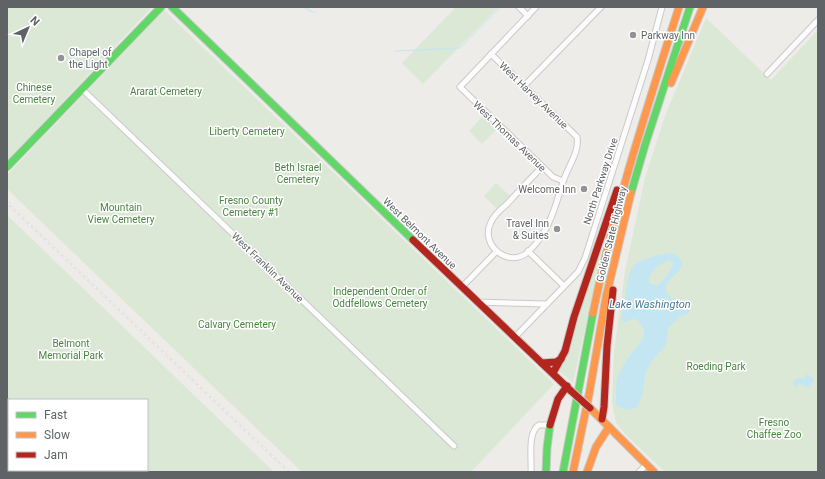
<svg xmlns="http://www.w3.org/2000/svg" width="825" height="479" font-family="Roboto,sans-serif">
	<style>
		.green { fill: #dbe8d6; fill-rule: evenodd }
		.water { fill: #c3e6f2; fill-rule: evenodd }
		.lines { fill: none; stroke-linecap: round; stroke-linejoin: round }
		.stream { stroke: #c3e6f2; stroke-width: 1 }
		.street-casing { stroke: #cacac9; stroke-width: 7 }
		.fast-casing { stroke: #c8c9c8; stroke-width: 9 }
		.slow-casing { stroke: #c8c9c8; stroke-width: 9 }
		.jam-casing { stroke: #c8c9c8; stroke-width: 9 }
		.street { stroke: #fcfcfc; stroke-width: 5 }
		.fast { stroke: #63d668; stroke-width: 7 }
		.slow { stroke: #ff974d; stroke-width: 7 }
		.jam { stroke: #b3261e; stroke-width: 7 }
		.rail-casing { stroke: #e3e3e2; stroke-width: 2.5 }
		.rail { stroke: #fff; stroke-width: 1; stroke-dasharray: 3; stroke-linecap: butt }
		.jam-bridge-casing { stroke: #c8c9c8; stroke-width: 9; stroke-linecap: butt }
		.jam-bridge { stroke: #b3261e; stroke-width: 7 }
		.poi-dot { fill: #919394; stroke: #fff; stroke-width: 1.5 }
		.labels { text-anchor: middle; stroke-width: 3; stroke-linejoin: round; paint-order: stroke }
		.poi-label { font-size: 10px; fill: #5f6366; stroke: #fff; text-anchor: start }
		.park-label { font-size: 10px; fill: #488440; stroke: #fff }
		.street-label { font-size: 10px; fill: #5f6366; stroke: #fff }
		.water-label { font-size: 11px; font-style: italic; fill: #477b97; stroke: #fff }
	</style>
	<rect width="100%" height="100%" fill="#eeece9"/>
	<g class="green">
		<polygon points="7,7 152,7 7,161"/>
		<polygon points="456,7 498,7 423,84 402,63"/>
		<polygon points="164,10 554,384 471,472 302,472 7,189 7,175"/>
		<polygon points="706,18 771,80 818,30 818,472 665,472 624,433 616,422 612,403 614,352 625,271 645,178 665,116"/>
		<polygon points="483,116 497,129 482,144 469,131"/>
		<polygon points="496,183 510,196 497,209 484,196"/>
		<path d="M7,215L274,472H7ZM9,400H147V470H9Z"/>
		<polygon points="603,246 573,383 557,369"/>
	</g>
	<g class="water">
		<path d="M670,253C673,254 675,255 678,257C690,267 672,275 667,283C666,286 666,289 666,292L671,298L689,303L691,309L687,314L680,317L668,328L666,345L654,358L646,371L642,396L637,407C630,411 622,410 616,404V387L617,378L626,361L644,337V329L638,320L633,319L625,322L621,320L629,274C636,258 654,256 670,253ZM670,260L673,263C673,268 663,282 659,284C655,286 652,284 649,283C648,271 660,264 670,260Z"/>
		<polygon points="807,374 814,379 811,385 809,385 809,387 803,387 806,383 802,386 799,383 796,388 793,383 794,380 799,378 804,379"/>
	</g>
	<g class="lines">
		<g class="stream">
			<polyline points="303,7 315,13"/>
			<polyline points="395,51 460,48 500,7"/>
		</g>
		<g class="street-casing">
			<g id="street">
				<polyline points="519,7 528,16"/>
				<polyline points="536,7 460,87 553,177 563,181"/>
				<path d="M491,54L577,137C580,152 567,168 563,182C555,207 549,233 528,252C509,269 479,245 491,222C494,215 501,209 507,204C519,191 530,179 542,167"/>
				<polyline points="767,74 818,20"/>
				<polyline points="524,86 601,7"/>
				<polyline points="82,89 454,446"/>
				<polyline points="528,251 564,286"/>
				<polyline points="462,287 496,252"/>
				<polyline points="477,302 546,304"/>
				<polyline points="515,337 578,272 585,258 648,60 662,7"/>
				<path d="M531,472C532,460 527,432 539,425H550"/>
				<polyline points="639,472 647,464"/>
			</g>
		</g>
		<g class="fast-casing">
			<g id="fast">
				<polyline points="172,7 413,240"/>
				<polyline points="7,167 161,7"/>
				<polyline points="631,193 645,145 690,7"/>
				<polyline points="546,472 547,448 550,425"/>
				<polyline points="563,472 593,313"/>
			</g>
		</g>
		<g class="slow-casing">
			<g id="slow">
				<polyline points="671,83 703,7"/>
				<path d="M593,313C614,209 647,108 679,7"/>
				<polyline points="590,408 654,472"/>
				<polyline points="573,472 589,395 606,297 631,193"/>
				<polyline points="587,472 596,447 609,427"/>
			</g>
		</g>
		<g class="jam-casing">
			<g id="jam">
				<polyline points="413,240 571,391"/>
				<polyline points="542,363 556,362 561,359"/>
				<polyline points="553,373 565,351 574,317 617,190"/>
				<polyline points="602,419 604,407 607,346 613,290"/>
				<polyline points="550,425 558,399 567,386"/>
			</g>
		</g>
		<use href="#street" class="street"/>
		<use href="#fast" class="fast"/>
		<use href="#slow" class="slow"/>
		<use href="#jam" class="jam"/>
		<g class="rail-casing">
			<polyline id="rail" points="7,203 289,472"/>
		</g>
		<use href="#rail" class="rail"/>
		<g class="jam-bridge-casing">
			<polyline id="jam-bridge" points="571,391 590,408"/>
		</g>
		<use href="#jam-bridge" class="jam-bridge"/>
	</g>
	<g class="poi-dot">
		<circle cx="633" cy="35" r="4"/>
		<circle cx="61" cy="58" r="4"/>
		<circle cx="584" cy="189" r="4"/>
		<circle cx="557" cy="229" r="4"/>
	</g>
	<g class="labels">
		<g class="poi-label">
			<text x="641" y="39">Parkway Inn</text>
			<text x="69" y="56">Chapel of<tspan x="69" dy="12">the Light</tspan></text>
			<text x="576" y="193" text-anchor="end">Welcome Inn</text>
			<text x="549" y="227" text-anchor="end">Travel Inn<tspan x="549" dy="12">&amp; Suites</tspan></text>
		</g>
		<g class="park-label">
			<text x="34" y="91">Chinese<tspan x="34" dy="12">Cemetery</tspan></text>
			<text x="166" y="95">Ararat Cemetery</text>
			<text x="247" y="135">Liberty Cemetery</text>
			<text x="298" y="171">Beth Israel<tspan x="298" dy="12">Cemetery</tspan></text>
			<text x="251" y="204">Fresno County<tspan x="251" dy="12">Cemetery #1</tspan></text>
			<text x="121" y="211">Mountain<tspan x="121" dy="12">View Cemetery</tspan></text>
			<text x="380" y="295">Independent Order of<tspan x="380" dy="12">Oddfellows Cemetery</tspan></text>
			<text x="237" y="328">Calvary Cemetery</text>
			<text x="71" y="347">Belmont<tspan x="71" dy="12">Memorial Park</tspan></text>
			<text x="716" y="370">Roeding Park</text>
			<text x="774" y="426">Fresno<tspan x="774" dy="12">Chaffee Zoo</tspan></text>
		</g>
		<g class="street-label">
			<text transform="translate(534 95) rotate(44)" y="4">West Harvey Avenue</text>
			<text transform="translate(510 136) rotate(44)" y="4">West Thomas Avenue</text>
			<text transform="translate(600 181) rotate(-72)" y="4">North Parkway Drive</text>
			<text transform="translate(420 233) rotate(44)" y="4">West Belmont Avenue</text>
			<text transform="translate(611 234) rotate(-76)" y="4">Golden State Highway</text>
			<text transform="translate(268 267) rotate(44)" y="4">West Franklin Avenue</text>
		</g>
		<g class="water-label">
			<text x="650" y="308">Lake Washington</text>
		</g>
	</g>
	<rect width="825" height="479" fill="none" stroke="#5f6366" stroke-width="16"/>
	<rect x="8" y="399" width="140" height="72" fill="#ffffff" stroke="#bfc1c2"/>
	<rect x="16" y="412" width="20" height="6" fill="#63d668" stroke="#bfc1c2"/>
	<text x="44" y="419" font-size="12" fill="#5f6366">Fast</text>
	<rect x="16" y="432" width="20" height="6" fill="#ff974d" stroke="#bfc1c2"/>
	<text x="44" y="439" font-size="12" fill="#5f6366">Slow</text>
	<rect x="16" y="452" width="20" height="6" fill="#b3261e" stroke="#bfc1c2"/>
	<text x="44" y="459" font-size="12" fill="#5f6366">Jam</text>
	<g transform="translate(28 28) rotate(44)" stroke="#ffffff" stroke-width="3" paint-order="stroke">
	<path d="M0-3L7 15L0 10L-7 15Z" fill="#5f6366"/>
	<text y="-6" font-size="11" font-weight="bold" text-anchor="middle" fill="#5f6366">N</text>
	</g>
</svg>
